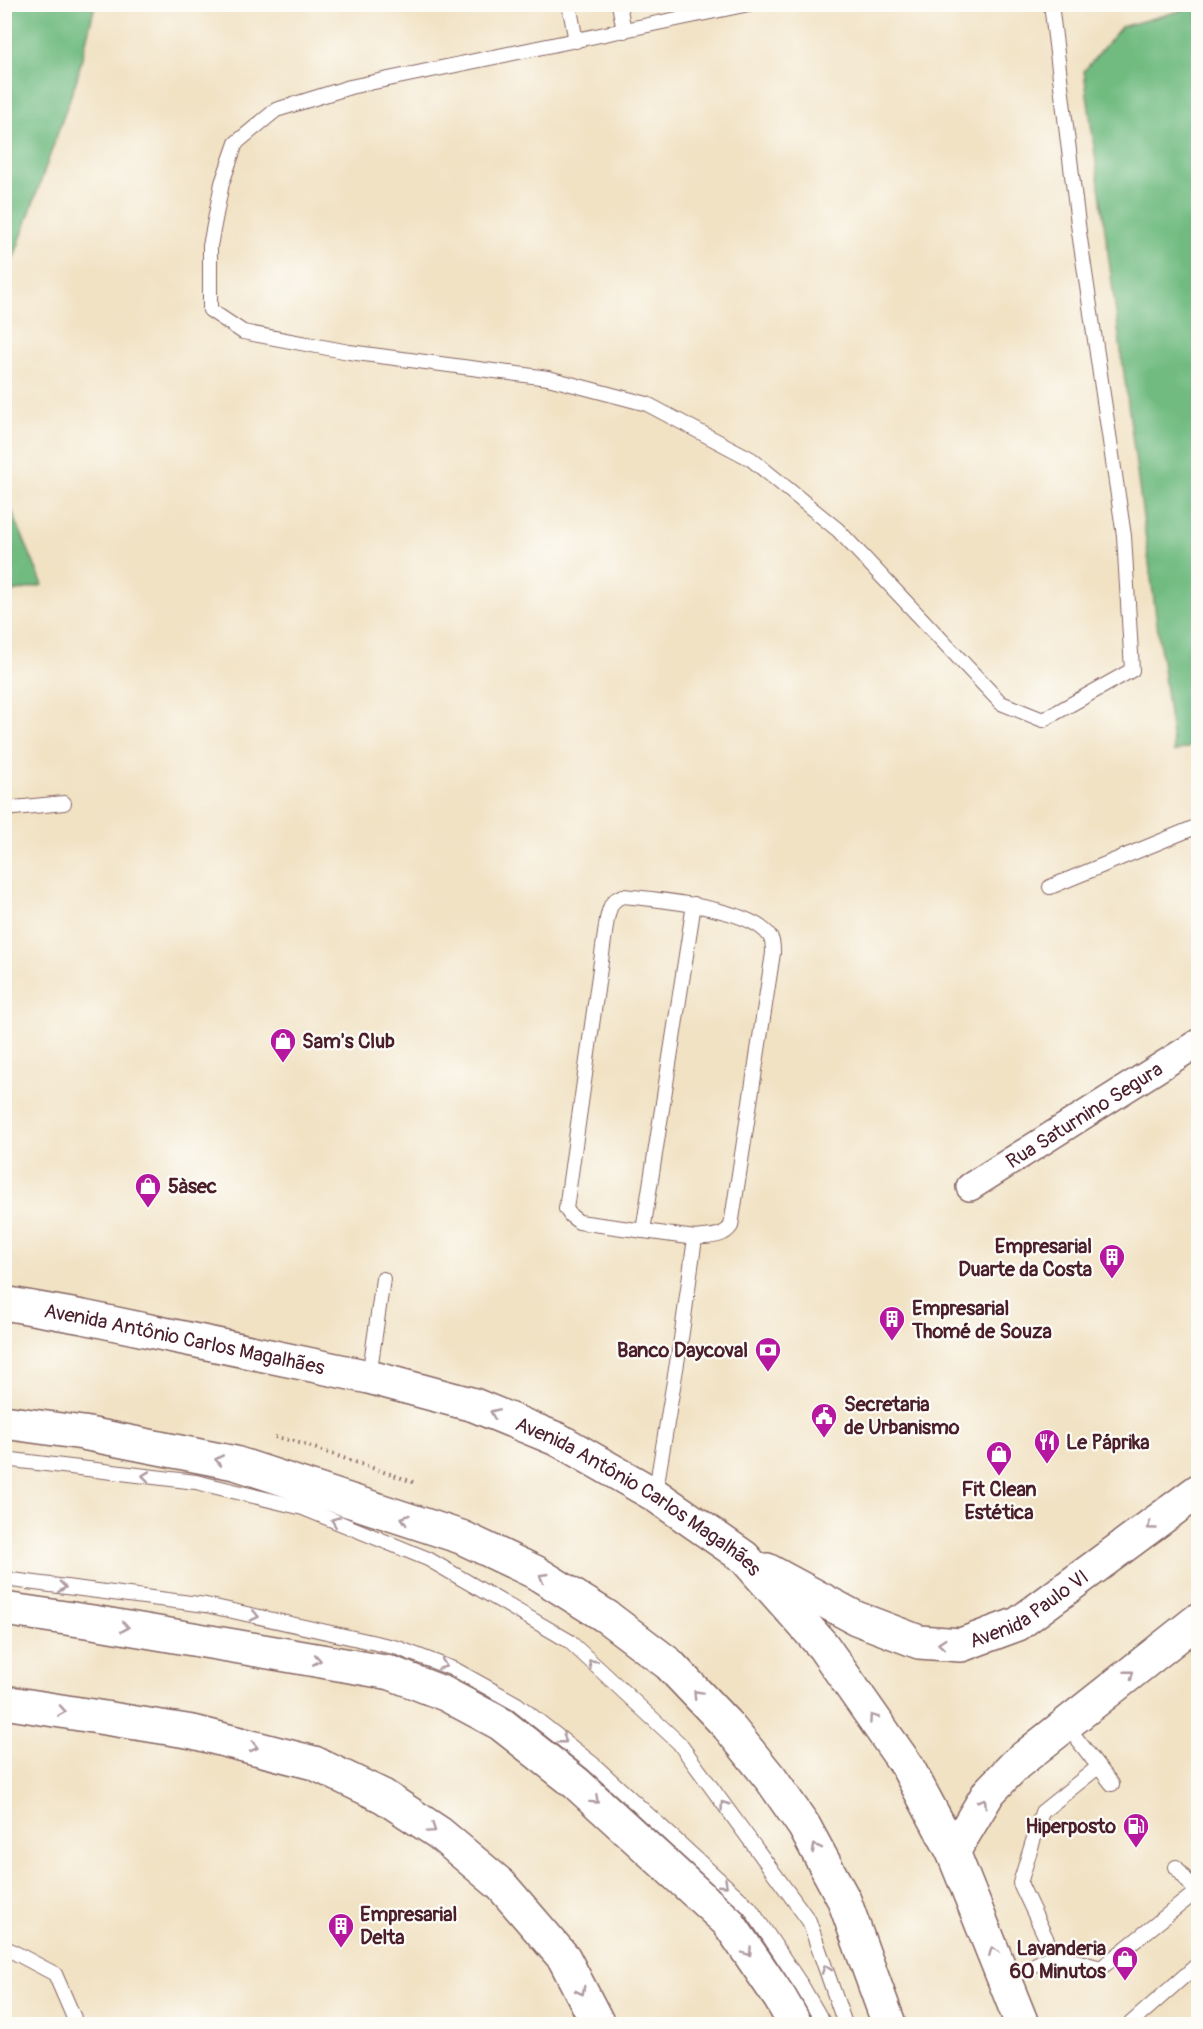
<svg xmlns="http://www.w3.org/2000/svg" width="1203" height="2029" font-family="Pangolin,sans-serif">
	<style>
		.forest { fill: #71bb81; stroke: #5e6d56; stroke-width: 1.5 }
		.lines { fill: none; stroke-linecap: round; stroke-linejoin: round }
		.service-casing { stroke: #846361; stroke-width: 16 }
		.minor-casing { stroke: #846361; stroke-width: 30 }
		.secondary-casing { stroke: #846361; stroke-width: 36 }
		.primary-casing { stroke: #846361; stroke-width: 36 }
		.path { stroke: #846361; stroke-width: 4; stroke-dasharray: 1.5 4.5; stroke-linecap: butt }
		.service { stroke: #fff; stroke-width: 14 }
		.minor { stroke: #fff; stroke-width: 27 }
		.secondary { stroke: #fff; stroke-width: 33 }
		.primary { stroke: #fff; stroke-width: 33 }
		.oneway { stroke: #ae9aa0 }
		.labels { text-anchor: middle; stroke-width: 4.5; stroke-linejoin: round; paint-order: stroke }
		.poi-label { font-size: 20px; font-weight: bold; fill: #4a1f2b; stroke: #fdfcf7; text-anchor: start }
		.street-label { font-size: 20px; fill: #4a1f2b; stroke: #fdfcf7 }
	</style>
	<rect width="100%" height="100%" fill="#fdfcf7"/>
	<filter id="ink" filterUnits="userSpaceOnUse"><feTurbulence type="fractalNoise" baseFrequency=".0167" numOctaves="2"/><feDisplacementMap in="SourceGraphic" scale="12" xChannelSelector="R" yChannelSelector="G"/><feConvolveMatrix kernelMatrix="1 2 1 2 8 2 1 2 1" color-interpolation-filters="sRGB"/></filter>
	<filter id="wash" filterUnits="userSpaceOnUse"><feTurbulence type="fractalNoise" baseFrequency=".008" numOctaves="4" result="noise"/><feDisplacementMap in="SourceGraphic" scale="24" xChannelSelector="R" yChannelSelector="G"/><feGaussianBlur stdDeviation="1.35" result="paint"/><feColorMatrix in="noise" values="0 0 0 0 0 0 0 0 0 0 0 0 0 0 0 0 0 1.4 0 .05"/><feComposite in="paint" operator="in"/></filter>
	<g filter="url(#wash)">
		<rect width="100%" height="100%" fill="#f1e2c4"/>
		<g class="forest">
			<polygon points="5,4 95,5 77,78 5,283"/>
			<polygon points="1198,6 1198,744 1174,752 1084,71 1121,27"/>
			<polygon points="5,495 43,585 5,594 4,594"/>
		</g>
	</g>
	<g filter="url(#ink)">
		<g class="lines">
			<g class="service-casing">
				<g id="service">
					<polyline points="569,4 576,41"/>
					<polyline points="619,4 624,31"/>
					<polyline points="749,4 350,87 276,110 236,143 222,183 210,246 210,310 243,332 349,352 548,378 647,404 751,459 838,530 1001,703 1043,720 1132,670 1124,536 1079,232 1051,4"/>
					<polyline points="4,809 64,803"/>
					<polyline points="1050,887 1198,826"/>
					<polyline points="643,1231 694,904"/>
					<polyline points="369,1377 383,1279"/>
					<polyline points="4,1459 196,1482 303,1508 428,1559 569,1641 679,1743 809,1921 845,2024"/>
					<path d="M655,1495L681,1339L695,1238L579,1222L571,1216L566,1209L607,919C610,907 611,900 623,896C656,899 749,908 769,935C773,940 773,947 773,953L731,1226C723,1238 708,1236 695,1238"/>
					<polyline points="4,1579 206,1605 398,1648 456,1670 517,1704 593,1764 750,1908 802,1986 824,2024"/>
					<polyline points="1066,1725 1112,1784"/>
					<polyline points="4,1947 55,1974 74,2018 72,2024"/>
					<polyline points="1054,1955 1020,1883 1042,1812 1098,1767"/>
					<polyline points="1005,1980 1054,1955 1101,1968 1196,1892 1176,1867"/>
					<polyline points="1130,2024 1198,1964"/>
				</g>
			</g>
			<g class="minor-casing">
				<g id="minor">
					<path id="s1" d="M970,1187L1198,1043"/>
				</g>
			</g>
			<g class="secondary-casing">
				<g id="secondary">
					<path id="s2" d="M4,1303L83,1317L369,1377L474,1405L559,1440L655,1495L744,1557L823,1646L907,1766L953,1852L1022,2024"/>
					<path id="s3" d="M767,1570L856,1618L919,1642L961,1645L1018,1624L1198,1491"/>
					<polyline points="4,1702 193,1732 314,1763 383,1796 439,1833 501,1885 564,1958 598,2024"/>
					<polyline points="953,1852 989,1792 1016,1764 1198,1620"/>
				</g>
			</g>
			<g class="primary-casing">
				<g id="primary">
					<polyline points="4,1422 83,1433 235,1463 461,1537 535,1572 607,1617 669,1664 728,1726 771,1779 804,1826 844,1900 889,2024"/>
					<polyline points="4,1609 93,1622 391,1673 445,1694 501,1724 576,1783 728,1922 780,1998 795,2024"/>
				</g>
			</g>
			<polyline class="path" points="275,1437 294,1441 413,1482"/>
			<use href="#service" class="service"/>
			<use href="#minor" class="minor"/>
			<use href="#secondary" class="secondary"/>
			<use href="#primary" class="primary"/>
		</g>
		<defs><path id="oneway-chevron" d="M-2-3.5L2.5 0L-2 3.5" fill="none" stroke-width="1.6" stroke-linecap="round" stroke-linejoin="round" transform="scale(1.5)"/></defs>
		<g class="oneway">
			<use href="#oneway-chevron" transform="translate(494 1413) rotate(-157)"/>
			<use href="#oneway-chevron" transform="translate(219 1460) rotate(-169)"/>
			<use href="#oneway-chevron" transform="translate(146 1476) rotate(-173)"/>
			<use href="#oneway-chevron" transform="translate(405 1519) rotate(-162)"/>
			<use href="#oneway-chevron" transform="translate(335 1521) rotate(-158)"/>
			<use href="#oneway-chevron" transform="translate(1151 1526) rotate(144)"/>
			<use href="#oneway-chevron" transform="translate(543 1577) rotate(-149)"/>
			<use href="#oneway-chevron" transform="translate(62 1587) rotate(7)"/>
			<use href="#oneway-chevron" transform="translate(255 1616) rotate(13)"/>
			<use href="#oneway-chevron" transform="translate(125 1627) rotate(10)"/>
			<use href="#oneway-chevron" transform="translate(942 1644) rotate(-175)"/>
			<use href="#oneway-chevron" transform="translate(317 1660) rotate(10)"/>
			<use href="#oneway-chevron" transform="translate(592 1663) rotate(-137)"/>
			<use href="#oneway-chevron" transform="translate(443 1665) rotate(21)"/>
			<use href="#oneway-chevron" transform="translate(1130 1674) rotate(-38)"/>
			<use href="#oneway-chevron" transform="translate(697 1694) rotate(-133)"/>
			<use href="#oneway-chevron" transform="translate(62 1711) rotate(9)"/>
			<use href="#oneway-chevron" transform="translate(873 1718) rotate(-125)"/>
			<use href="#oneway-chevron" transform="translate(563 1740) rotate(38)"/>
			<use href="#oneway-chevron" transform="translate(254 1747) rotate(14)"/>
			<use href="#oneway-chevron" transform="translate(595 1800) rotate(42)"/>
			<use href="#oneway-chevron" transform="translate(983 1802) rotate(-57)"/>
			<use href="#oneway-chevron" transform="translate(724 1805) rotate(-126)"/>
			<use href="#oneway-chevron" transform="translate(432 1829) rotate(34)"/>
			<use href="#oneway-chevron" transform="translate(816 1848) rotate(-118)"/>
			<use href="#oneway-chevron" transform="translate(724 1884) rotate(43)"/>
			<use href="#oneway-chevron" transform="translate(993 1951) rotate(-112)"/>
			<use href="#oneway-chevron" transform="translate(748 1952) rotate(55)"/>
			<use href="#oneway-chevron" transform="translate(826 1969) rotate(-109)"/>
			<use href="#oneway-chevron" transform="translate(581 1991) rotate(63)"/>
		</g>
	</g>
	<defs>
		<g id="shop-pin" transform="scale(1.35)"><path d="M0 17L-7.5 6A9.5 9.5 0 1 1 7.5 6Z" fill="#b5179e" stroke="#fdfcf7"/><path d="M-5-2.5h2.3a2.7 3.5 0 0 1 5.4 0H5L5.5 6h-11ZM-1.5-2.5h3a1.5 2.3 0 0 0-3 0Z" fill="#fff"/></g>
		<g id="building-pin" transform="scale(1.35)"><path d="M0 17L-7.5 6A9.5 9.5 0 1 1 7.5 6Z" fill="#b5179e" stroke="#fdfcf7"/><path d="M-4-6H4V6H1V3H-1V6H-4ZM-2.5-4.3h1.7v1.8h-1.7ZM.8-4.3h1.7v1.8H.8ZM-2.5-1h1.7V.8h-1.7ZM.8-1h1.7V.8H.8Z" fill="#fff"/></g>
		<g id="bank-pin" transform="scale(1.35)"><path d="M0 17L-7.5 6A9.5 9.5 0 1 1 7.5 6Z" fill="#b5179e" stroke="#fdfcf7"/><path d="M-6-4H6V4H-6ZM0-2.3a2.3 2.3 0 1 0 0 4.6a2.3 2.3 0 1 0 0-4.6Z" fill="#fff"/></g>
		<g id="civic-pin" transform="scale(1.35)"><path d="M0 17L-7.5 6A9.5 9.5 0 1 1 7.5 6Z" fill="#b5179e" stroke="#fdfcf7"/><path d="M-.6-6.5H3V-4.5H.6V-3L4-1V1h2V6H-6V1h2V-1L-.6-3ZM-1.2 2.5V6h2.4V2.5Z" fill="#fff"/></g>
		<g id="restaurant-pin" transform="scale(1.35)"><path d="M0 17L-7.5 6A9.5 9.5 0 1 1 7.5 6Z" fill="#b5179e" stroke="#fdfcf7"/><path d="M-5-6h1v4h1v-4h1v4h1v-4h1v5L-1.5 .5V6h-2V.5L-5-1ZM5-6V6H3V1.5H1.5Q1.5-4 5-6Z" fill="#fff"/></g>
		<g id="fuel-pin" transform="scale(1.35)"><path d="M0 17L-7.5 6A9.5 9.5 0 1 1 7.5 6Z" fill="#b5179e" stroke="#fdfcf7"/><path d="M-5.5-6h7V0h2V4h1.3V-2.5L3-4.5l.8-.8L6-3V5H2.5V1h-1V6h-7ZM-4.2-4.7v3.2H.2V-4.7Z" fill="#fff"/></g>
	</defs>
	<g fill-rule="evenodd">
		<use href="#shop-pin" x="283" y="1041"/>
		<use href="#shop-pin" x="148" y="1186"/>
		<use href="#building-pin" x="1112" y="1257"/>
		<use href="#building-pin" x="892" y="1319"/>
		<use href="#bank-pin" x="768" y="1350"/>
		<use href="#civic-pin" x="824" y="1416"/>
		<use href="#restaurant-pin" x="1047" y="1442"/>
		<use href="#shop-pin" x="999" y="1454"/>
		<use href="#fuel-pin" x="1136" y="1826"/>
		<use href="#building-pin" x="341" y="1926"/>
		<use href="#shop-pin" x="1125" y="1959"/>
	</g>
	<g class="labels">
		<g class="poi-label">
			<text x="302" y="1048">Sam's Club</text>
			<text x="168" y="1193">5àsec</text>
			<text x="1092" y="1253" text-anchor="end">Empresarial<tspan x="1092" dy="23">Duarte da Costa</tspan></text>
			<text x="912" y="1315">Empresarial<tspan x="912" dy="23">Thomé de Souza</tspan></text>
			<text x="748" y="1357" text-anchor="end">Banco Daycoval</text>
			<text x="844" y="1411">Secretaria<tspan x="844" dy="23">de Urbanismo</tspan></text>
			<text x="1066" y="1449">Le Páprika</text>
			<text x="999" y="1496" text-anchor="middle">Fit Clean<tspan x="999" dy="23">Estética</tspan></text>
			<text x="1116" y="1833" text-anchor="end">Hiperposto</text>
			<text x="360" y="1921">Empresarial<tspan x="360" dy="23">Delta</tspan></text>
			<text x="1106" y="1955" text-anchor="end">Lavanderia<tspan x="1106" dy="23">60 Minutos</tspan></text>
		</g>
		<g class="street-label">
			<text dy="7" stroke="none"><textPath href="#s1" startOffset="135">Rua Saturnino Segura</textPath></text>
			<text dy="7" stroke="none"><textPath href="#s2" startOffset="184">Avenida Antônio Carlos Magalhães</textPath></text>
			<text dy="7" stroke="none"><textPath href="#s2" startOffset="670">Avenida Antônio Carlos Magalhães</textPath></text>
			<text dy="7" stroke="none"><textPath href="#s3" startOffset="288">Avenida Paulo VI</textPath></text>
		</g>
	</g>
	<rect width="1203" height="2029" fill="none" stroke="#fdfcf7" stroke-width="24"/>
</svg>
